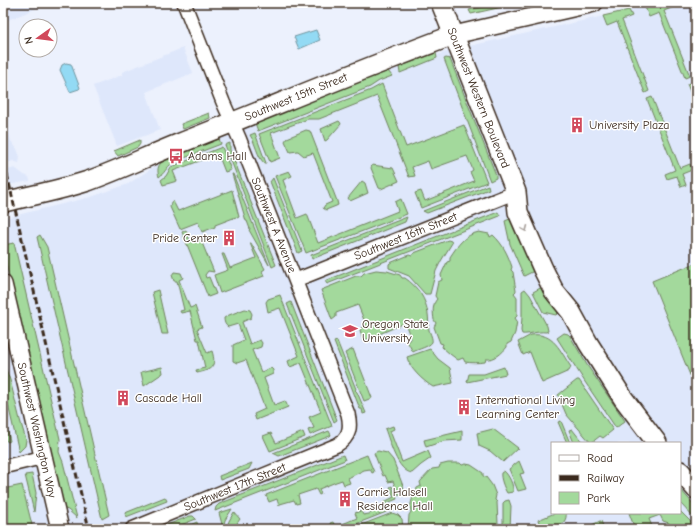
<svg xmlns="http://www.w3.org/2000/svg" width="699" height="532" font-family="'Comic Neue',sans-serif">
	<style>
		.built { fill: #dee7fb; fill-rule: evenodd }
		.green { fill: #a3d99c; stroke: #6f825d }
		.water { fill: #93daf4; stroke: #70949e }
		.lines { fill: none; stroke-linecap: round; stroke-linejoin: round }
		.minor-casing { stroke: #3b2a1e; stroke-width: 16 }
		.tertiary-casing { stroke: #3b2a1e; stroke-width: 20 }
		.secondary-casing { stroke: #3b2a1e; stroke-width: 22 }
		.minor { stroke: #fff; stroke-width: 13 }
		.tertiary { stroke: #fff; stroke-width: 17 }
		.secondary { stroke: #fff; stroke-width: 19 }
		.rail { stroke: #3b2a1e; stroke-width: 3; stroke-dasharray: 6 3; stroke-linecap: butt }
		.oneway { stroke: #a79f9a }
		.labels { text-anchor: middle; stroke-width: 3; stroke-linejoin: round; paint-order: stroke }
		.street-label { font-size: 12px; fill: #3b2a1e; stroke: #fff }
		.poi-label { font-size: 12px; fill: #3b2a1e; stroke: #fff; text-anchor: start }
	</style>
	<rect width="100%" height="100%" fill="#ecf1fd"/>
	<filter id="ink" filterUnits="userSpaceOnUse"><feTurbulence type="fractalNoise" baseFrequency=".025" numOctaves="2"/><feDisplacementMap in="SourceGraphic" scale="8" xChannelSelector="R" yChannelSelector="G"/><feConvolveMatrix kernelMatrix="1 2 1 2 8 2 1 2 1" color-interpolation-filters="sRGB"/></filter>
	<g filter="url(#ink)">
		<g class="built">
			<polygon points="3,3 50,3 3,22"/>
			<path d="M662,3H696V529H3V209L5,218L91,197L128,184L166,159L228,132L269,118L405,64L456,49ZM552,443H680V513H552Z"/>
			<polygon points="183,48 193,73 146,92 160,130 117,146 93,86 122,75 122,72"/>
			<polygon points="3,109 11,141 17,149 20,157 19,163 13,161 3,164"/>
			<polygon points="15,168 24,175 29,177 30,181 3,186 3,171"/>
		</g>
		<g class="green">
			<polygon points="500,3 520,3 471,14 469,10"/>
			<polygon points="662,3 673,3 674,7 664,11 690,76 685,78 659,13 649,17 645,7"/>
			<polygon points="629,10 632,16 622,20 649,91 645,93 617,22 607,26 603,16"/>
			<polygon points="436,53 437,58 400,73 399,67"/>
			<polygon points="446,58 450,59 496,175 496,178 490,181 444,59"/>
			<polygon points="388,71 392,76 379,81 370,87 258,131 255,123"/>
			<polygon points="692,82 696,92 696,106 687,84"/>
			<polygon points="382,84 406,147 464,125 487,182 421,208 415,193 421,191 425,201 474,181 470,172 473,170 467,156 431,169 428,161 412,167 415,176 409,177 377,96 319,119 308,119 271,133 280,158 270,162 259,134 371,90"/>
			<polygon points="652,97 680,168 690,164 692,170 682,174 686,185 681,187 677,176 667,179 665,174 675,170 647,99"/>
			<polygon points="209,113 210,118 183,129 181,124"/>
			<polygon points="340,122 341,124 327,140 325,141 321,129 339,121"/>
			<polygon points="306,130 310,131 337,201 338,205 336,206 326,210 323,208 325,205 332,202 313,153 304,156 298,151 290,152 285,141 287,138"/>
			<path d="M255,133L266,163H264C257,156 256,144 250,135Z"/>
			<polygon points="217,139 219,139 221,144 179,160 177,155"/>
			<polygon points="140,140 140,144 138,147 118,156 114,151"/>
			<polygon points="230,143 230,150 276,265 272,267 225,145"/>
			<polygon points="222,147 231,170 225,172 218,154 173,171 177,181 163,185 161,180 166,176 171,167"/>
			<path d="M174,156L176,161C166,166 167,171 159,177C155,163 163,161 174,156Z"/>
			<polygon points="372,165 393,168 399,181 381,189 379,188 371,168"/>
			<polygon points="289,171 292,176 283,180 297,218 307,214 318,243 398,211 395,202 401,199 407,214 306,253 275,176"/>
			<polygon points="232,174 233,174 269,265 249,230 250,229 247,221 246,221"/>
			<polygon points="273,178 302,251 298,253 271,184 270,182"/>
			<polygon points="362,181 365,183 368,193 350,201 348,198"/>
			<polygon points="488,185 489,189 427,213 423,211"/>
			<polygon points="232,190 239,217 237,218 236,217 215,225 215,227 202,232 198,222 180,229 170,207 171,202 173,201 178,211"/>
			<polygon points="498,212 500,216 327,284 325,281"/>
			<polygon points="407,217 405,222 312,259 311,255"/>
			<polygon points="512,218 534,271 524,276 510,244 505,221"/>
			<polygon points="186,230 190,241 200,238 214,272 208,271 205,275 206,278 209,277 216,294 208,297 182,232"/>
			<path d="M479,232L489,234L490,237L493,235C503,244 508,255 512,267L511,270L513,272L516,291L514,293L517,297V316L515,318L517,321L515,333L511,342L507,344V347C502,353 495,360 486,359L485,362C478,363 471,363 465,362L463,358L458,360L450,354L442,347L443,344L440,343L434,327L436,323L434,320C433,314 432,304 437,299L435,296L438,282L442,280L441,275L447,262L450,261V257C458,245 464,235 479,232Z"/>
			<polygon points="40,235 47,247 109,515 102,519 37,237"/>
			<polygon points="448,240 451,241 452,243 441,261 436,271 430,294 425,294 409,276 389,268 389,264 390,263 409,255 412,256 414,253"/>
			<polygon points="14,243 60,439 59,452 63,462 77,518 68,510 62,508 3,250 3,245"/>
			<polygon points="250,243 251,243 265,269 262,271 264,276 220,293 214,275 228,270 222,254 224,254 230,268 256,258"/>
			<polygon points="696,263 696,390 652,281"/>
			<path d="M376,270L387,271L400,275L402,278H405C418,287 426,299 428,314C429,319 428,325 429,330C430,333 433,339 432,342C429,347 418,349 413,352L407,341L411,339L405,323L363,341L360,330L361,328L366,325L358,305L336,313V317L332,320L321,290L356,276H361L364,273Z"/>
			<path d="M174,272L181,273L183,278L179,280L190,308L195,306L202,327L197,329L207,353L212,351C217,367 211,370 197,373L196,370L205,368L199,340H197L190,311L181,313L180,311L184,310L177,281H174L172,275Z"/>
			<polygon points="542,287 544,288 558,313 556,315 543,312 533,292"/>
			<path d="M525,289L530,295L547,326L548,331L546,332C537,331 528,335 522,334L521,331L522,317V291Z"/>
			<polygon points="158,290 168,334 162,334 152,292"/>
			<polygon points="280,295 332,426 310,435 308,430 314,428 309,417 321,412 301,363 290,367 288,361 299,356 280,308 268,312 266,302 268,299"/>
			<polygon points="291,302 337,420 334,422 287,304"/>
			<path d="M245,309L250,310L252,314L251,318L242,322L250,344L260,340L262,343L261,347L252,350L261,372L271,368L273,370V374L264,378L274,405L285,401L288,407L256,420L254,414L265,409L263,404L246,360L237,363L233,361V345L244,340L238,324L228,327C225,325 224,322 224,318L229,315Z"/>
			<polygon points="564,333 568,334 570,336 587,365 625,421 616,428 585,382 557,338"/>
			<path d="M531,335C554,332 560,351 571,367L569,371L542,383L530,352L523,355L518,342Z"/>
			<polygon points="337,341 356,389 355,390 357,392 366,413 363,414 362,409 360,409 334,342"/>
			<polygon points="353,349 372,398 364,401 345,353"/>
			<path d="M430,349L438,359L450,368L453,383L433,387C423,381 409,368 407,357Z"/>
			<polygon points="3,362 10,380 20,420 26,440 25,446 19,452 3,383"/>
			<polygon points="162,367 163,373 144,386 141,372"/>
			<polygon points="504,367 506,374 467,382 469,374 484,374"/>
			<polygon points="577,380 579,380 613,430 603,438 600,436 591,443 566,414 558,395"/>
			<polygon points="3,411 10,441 8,442 3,438"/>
			<polygon points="561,421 570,443 567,443 558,422"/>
			<path d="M393,426L394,429L390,431L402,462L428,451L431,458L421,465L412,473C397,471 390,442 385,429Z"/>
			<polygon points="493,429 518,448 503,462 490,451 479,446 477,433"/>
			<polygon points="572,429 583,443 574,443 569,430"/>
			<polygon points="329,431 331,435 330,436 279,456 273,453"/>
			<polygon points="462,431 462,440 444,441 426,447 424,440"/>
			<polygon points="303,432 305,437 270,451 263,436 271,433 276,443"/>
			<polygon points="378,451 387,453 393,460 405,491 404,493 399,495 393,481 388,482 385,475 383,476 374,453"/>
			<polygon points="343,455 345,460 215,511 216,507 219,504"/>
			<polygon points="367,455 374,472 372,473 370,469 364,470 348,478 350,483 344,485 342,480 336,482 319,489 321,494 319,495 316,489 298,495 300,503 296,504 294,500 280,504 279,506 277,499 269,502 266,495"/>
			<polygon points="519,461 524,473 520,474 526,489 518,491 509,469"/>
			<polygon points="252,463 249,469 220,480 219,476"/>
			<path d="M448,463H460L462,465L466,464L471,465L483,473V476L486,477L492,485L496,495L495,500L497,502L498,524L496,527L497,529H408L409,515L411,512C409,504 414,495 417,488L421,486L420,482L432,469L439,468L440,465Z"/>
			<path d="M504,471C509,475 514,486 513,492L507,493C504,488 500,478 501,473Z"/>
			<polygon points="32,474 36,493 34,512 25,475"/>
			<polygon points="22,485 33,529 3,529 3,489"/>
			<polygon points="392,486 397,499 387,503 389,511 343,529 333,529 330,523 333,522 335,527 357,518 355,513 361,511 363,515 369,514 385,506 384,502 394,497 390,487"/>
			<polygon points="680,489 696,507 696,520 680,503"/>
			<polygon points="165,497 167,501 126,517 125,513"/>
			<polygon points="509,500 511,506 510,529 503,529 503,503 505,501"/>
			<polygon points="232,509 225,520 223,528 219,513"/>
			<polygon points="680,511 696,527 696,529 676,529 674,527 671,528 669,523 663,521 660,515 649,519 653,529 635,529 629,513 680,513"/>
			<polygon points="234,512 240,519 233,529 226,529 229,521"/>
			<polygon points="392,513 398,515 402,519 403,529 351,529"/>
			<path d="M555,513H566C568,526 552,529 542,529L538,520Z"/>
			<polygon points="190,516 193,516 196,519 171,529 157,529"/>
			<polygon points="600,521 601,521 603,526 595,529 589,529 592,525"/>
			<polygon points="197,522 198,529 180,529"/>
		</g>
		<g class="water">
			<polygon points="316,30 320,40 299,49 294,37"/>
			<polygon points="66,63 71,64 80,88 79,89 70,92 60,70 62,65"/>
		</g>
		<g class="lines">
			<g class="minor-casing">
				<g id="minor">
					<path id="s1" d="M296,280L516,192"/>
					<polyline points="3,467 44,457"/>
					<path id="s2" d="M132,529L337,445C350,437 351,427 348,414L239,138L223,102L184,3"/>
				</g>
			</g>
			<g class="tertiary-casing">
				<g id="tertiary">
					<polyline points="454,35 594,3"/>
					<path id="s3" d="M3,284L60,529"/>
				</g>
			</g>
			<g class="secondary-casing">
				<g id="secondary">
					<path id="s4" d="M441,3L516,192L518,212L543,269L554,291L571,312L588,343L623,398L657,443"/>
					<path id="s5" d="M3,202C31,196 60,190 88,181C119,170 148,156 178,144C270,108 361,69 454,35"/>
					<polyline points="680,471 696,489"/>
				</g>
			</g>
			<use href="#minor" class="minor"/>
			<use href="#tertiary" class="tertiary"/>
			<use href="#secondary" class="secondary"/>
			<polyline class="rail" points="3,157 89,529"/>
		</g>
		<defs><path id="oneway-chevron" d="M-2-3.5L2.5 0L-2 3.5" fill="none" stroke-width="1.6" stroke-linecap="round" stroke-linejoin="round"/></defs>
		<use class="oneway" href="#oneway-chevron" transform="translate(525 229) rotate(67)"/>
	</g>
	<defs>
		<g id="building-bare" transform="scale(1.2)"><path d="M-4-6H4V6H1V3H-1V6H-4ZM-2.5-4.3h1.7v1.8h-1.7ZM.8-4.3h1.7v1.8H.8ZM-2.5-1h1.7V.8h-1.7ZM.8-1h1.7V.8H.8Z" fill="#d1495b" stroke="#fff" stroke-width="2.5" paint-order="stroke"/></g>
		<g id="bus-bare" transform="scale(1.2)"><path d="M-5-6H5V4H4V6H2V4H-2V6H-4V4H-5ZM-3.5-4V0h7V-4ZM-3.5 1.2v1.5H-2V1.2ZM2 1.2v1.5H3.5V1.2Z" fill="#d1495b" stroke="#fff" stroke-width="2.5" paint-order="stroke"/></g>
		<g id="university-bare" transform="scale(1.2)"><path d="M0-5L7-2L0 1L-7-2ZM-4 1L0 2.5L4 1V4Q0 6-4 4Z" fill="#d1495b" stroke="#fff" stroke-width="2.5" paint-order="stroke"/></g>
	</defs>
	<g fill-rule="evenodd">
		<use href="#building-bare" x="577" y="125"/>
		<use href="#bus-bare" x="176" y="156"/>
		<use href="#building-bare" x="229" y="238"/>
		<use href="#university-bare" x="350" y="331"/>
		<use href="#building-bare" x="123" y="398"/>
		<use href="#building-bare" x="464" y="407"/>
		<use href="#building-bare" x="345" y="499"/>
	</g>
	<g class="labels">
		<g class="street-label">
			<text dy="4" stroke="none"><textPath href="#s5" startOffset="312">Southwest 15th Street</textPath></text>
			<text dy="4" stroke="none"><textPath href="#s4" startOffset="102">Southwest Western Boulevard</textPath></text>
			<text transform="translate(274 225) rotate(68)" y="4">Southwest A Avenue</text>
			<text dy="4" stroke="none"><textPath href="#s1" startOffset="118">Southwest 16th Street</textPath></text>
			<text dy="4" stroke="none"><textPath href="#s3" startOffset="150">Southwest Washington Way</textPath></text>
			<text dy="4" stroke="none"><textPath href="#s2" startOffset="111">Southwest 17th Street</textPath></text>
		</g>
		<g class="poi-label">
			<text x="589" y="129">University Plaza</text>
			<text x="188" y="160">Adams Hall</text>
			<text x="217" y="242" text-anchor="end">Pride Center</text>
			<text x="362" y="328">Oregon State<tspan x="362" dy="14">University</tspan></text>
			<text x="135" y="402">Cascade Hall</text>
			<text x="476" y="404">International Living<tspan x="476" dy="14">Learning Center</tspan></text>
			<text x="357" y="496">Carrie Halsell<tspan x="357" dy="14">Residence Hall</tspan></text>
		</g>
	</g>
	<rect width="699" height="532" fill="none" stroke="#fff" stroke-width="16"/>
	<rect x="8" y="8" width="683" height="516" fill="none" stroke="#3b2a1e" stroke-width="1.5" filter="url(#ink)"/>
	<rect x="551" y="442" width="130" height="72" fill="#ffffff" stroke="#b1aaa5"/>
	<rect x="559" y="455" width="20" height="6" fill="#ffffff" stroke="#b1aaa5"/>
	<text x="587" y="462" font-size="12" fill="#3b2a1e">Road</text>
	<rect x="559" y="475" width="20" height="6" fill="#3b2a1e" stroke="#b1aaa5"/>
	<text x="587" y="482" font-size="12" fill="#3b2a1e">Railway</text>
	<rect x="559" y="492" width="20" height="12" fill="#a3d99c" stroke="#b1aaa5"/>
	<text x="587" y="502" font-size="12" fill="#3b2a1e">Park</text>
	<g transform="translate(38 38) rotate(256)"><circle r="19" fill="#ffffff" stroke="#b1aaa5"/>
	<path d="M0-3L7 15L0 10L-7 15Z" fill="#d1495b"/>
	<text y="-6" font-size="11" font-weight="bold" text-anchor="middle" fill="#3b2a1e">N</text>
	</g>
</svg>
